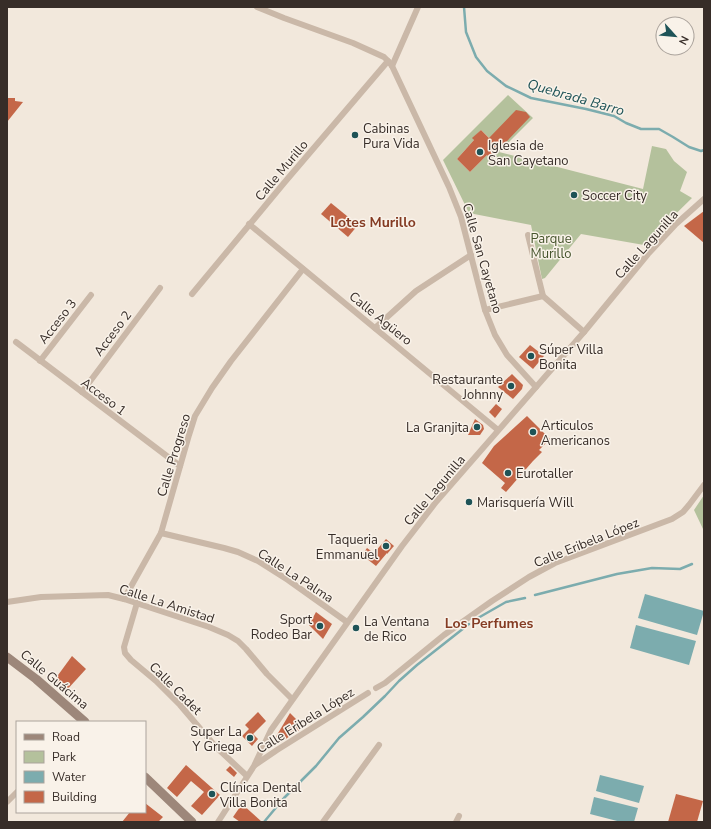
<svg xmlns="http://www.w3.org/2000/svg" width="711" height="829" font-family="'Nunito Sans',sans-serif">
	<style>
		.green { fill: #b4c19c; fill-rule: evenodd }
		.water { fill: #7cacae }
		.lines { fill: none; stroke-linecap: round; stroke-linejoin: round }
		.stream { stroke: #7cacae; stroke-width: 2.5 }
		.building { fill: #c46748 }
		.street { stroke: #cab8a8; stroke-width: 6 }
		.secondary { stroke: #9d877a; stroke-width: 9 }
		.poi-dot { fill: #1e5357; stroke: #f9f2e9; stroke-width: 1.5 }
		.labels { text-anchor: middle; stroke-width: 3; stroke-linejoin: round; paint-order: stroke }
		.poi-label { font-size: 13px; fill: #372d28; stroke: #f9f2e9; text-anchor: start }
		.street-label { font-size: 13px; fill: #372d28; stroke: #f9f2e9 }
		.park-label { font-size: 13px; fill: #45542c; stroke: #f9f2e9 }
		.water-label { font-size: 14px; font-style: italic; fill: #1e5357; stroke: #f9f2e9 }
		.neighbourhood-label { font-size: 14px; font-weight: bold; fill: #843b23; stroke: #f9f2e9 }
	</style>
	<rect width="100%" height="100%" fill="#f2e8dc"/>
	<g class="green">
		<path d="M508,95L533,118L499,152L643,189L652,146L666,149L674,161L687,172L680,191L692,198L644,245L581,234L545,278L542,279L531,225L469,213L443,160ZM481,130L500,148L490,158L487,155L470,172L457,159L474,140L473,138Z"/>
		<polygon points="704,495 704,537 703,529 694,510"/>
	</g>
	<g class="water">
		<polygon points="645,594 704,611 697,635 638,618"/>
		<polygon points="636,625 696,641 689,665 630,648"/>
		<polygon points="600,775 644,786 639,803 596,791"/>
		<polygon points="594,797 638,808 634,822 621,822 590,814"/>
	</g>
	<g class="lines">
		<g class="stream">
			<polyline points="464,7 466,32 476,57 487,71 506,86 531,98 586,109 614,116 626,123 641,129 659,129 673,137 689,147 701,151 704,150"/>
			<polyline points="535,595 617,574 652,568 680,569 692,564"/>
			<polyline points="478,618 506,602 525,598"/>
			<polyline points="264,822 284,798 316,766 339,738 363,717 385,696 399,681 417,665 469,624"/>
		</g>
	</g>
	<g class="building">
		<polygon points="7,98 15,98 15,101 23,102 7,122"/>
		<polygon points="516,110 526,112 530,117 490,159 487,155 470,172 457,159 474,140 472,138 481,130 489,138"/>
		<polygon points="331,203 358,225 348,237 321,214"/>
		<polygon points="704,211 704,243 684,226"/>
		<polygon points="530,345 544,356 533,369 519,357"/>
		<polygon points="512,374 523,385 522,389 513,399 498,387"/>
		<polygon points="496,404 502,409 495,418 489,412"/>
		<polygon points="527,416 550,439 539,450 542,452 533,461 506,492 501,488 505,483 482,463 494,446"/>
		<polygon points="475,419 483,425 484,429 480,435 468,435"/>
		<polygon points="386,539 394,546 387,554 387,553 376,566 362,555 367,548 374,553"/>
		<polygon points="316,612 332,624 323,639 309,625"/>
		<polygon points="72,656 86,669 65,692 53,682"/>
		<polygon points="258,712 266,721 253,734 258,739 252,746 242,736 249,729 245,725"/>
		<polygon points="290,713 304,727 278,744 274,740"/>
		<polygon points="186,765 220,795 202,815 191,806 204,792 191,781 177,797 167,788"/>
		<polygon points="230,766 237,773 234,777 226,770"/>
		<polygon points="676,794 703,801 697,822 668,822"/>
		<polygon points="145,803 163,817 158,822 122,822 130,812 145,812"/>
		<polygon points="242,804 262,822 240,822 233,817"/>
	</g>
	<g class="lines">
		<g class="street">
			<polyline points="257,7 284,18 353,43 384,57 388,61 392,66 449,187 461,217 485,310 495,335 507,355 536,387"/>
			<polyline points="392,66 418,7"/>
			<polyline points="249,224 498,430"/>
			<polyline points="528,235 543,296 584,332"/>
			<polyline points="192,294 284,183 388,61"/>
			<polyline points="485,310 543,296"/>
			<polyline points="375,328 416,291 471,255"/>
			<polyline points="16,342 180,466"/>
			<polyline points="40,361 91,295"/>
			<polyline points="82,392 160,288"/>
			<polyline points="161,533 224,548 238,552 258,561 288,580 347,622"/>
			<polyline points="124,599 161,533 189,435 195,416 212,388 231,361 303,269"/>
			<polyline points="7,602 41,597 108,595 124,599 209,627 228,635 238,641 246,649 267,674 292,699"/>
			<polyline points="137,603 124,647 125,653 131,660 156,681 180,705 215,746 247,776"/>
			<polyline points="376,688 385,683 444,635 492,601 529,577 555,563 672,519 683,512 689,505 704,485"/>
			<polyline points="255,765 277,750 368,693"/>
			<polyline points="7,802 17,792"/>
			<polyline points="218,822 254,766 271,730 402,546 436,502 584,332 648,254 676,224 704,199"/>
			<polyline points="323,822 379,745"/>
			<polyline points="456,822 459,816"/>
		</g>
		<g class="secondary">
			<polyline points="7,657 36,679 85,722"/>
			<polyline points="145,777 192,822"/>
		</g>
	</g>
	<g class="poi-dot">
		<circle cx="355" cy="135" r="4"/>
		<circle cx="480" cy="152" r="4"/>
		<circle cx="574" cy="195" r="4"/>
		<circle cx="531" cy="356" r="4"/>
		<circle cx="511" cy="386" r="4"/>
		<circle cx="477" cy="427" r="4"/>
		<circle cx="533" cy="432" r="4"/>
		<circle cx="508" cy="473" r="4"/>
		<circle cx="469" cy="502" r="4"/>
		<circle cx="386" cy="546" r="4"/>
		<circle cx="320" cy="626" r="4"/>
		<circle cx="356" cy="628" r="4"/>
		<circle cx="250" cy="738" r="4"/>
		<circle cx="212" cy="794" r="4"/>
	</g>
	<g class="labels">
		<g class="poi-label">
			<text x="363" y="133">Cabinas<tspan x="363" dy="15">Pura Vida</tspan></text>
			<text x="488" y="150">Iglesia de<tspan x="488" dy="15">San Cayetano</tspan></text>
			<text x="582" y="200">Soccer City</text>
			<text x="539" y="354">Súper Villa<tspan x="539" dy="15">Bonita</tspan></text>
			<text x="503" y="384" text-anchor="end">Restaurante<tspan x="503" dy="15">Johnny</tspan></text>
			<text x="541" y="430">Articulos<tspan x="541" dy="15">Americanos</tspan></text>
			<text x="469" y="432" text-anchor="end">La Granjita</text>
			<text x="516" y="478">Eurotaller</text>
			<text x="477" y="507">Marisquería Will</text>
			<text x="378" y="544" text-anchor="end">Taqueria<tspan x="378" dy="15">Emmanuel</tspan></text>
			<text x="312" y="624" text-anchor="end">Sport<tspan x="312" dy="15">Rodeo Bar</tspan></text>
			<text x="364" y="626">La Ventana<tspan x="364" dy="15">de Rico</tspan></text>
			<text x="242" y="736" text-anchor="end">Super La<tspan x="242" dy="15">Y Griega</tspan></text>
			<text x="220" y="792">Clínica Dental<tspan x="220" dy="15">Villa Bonita</tspan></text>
		</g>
		<g class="street-label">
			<text transform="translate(281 170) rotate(-50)" y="5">Calle Murillo</text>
			<text transform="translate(646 244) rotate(-48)" y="5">Calle Lagunilla</text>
			<text transform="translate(483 258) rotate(74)" y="5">Calle San Cayetano</text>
			<text transform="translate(381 318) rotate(39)" y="5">Calle Agüero</text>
			<text transform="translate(57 321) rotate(-52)" y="5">Acceso 3</text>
			<text transform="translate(112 333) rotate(-53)" y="5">Acceso 2</text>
			<text transform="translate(104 396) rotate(37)" y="5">Acceso 1</text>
			<text transform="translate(173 455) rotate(-73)" y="5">Calle Progreso</text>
			<text transform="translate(434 490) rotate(-50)" y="5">Calle Lagunilla</text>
			<text transform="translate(586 542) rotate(-22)" y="5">Calle Eribela López</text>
			<text transform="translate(296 575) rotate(33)" y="5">Calle La Palma</text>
			<text transform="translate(167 603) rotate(18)" y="5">Calle La Amistad</text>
			<text transform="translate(55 679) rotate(40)" y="5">Calle Guácima</text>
			<text transform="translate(176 688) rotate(45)" y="5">Calle Cadet</text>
			<text transform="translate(305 720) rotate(-32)" y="5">Calle Eribela López</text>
		</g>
		<g class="park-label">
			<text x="551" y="243">Parque<tspan x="551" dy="15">Murillo</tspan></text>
		</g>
		<g class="water-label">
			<text transform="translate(576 97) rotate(16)" y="5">Quebrada Barro</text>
		</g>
		<g class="neighbourhood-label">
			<text x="373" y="227">Lotes Murillo</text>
			<text x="489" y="628">Los Perfumes</text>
		</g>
	</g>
	<rect width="711" height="829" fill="none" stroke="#372d28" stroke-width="16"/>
	<rect x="16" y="721" width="130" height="92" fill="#f9f2e9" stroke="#aba39c"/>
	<rect x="24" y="734" width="20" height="6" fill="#9d877a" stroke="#aba39c"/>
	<text x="52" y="741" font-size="12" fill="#372d28">Road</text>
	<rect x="24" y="751" width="20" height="12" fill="#b4c19c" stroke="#aba39c"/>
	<text x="52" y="761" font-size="12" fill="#372d28">Park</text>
	<rect x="24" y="771" width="20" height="12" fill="#7cacae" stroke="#aba39c"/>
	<text x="52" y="781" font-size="12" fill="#372d28">Water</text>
	<rect x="24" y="791" width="20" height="12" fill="#c46748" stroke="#aba39c"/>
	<text x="52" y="801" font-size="12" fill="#372d28">Building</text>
	<g transform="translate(675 36) rotate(117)"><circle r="19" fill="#f9f2e9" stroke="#aba39c"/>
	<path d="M0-3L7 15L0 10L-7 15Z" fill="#1e5357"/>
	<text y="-6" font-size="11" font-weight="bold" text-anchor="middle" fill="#372d28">N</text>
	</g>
</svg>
